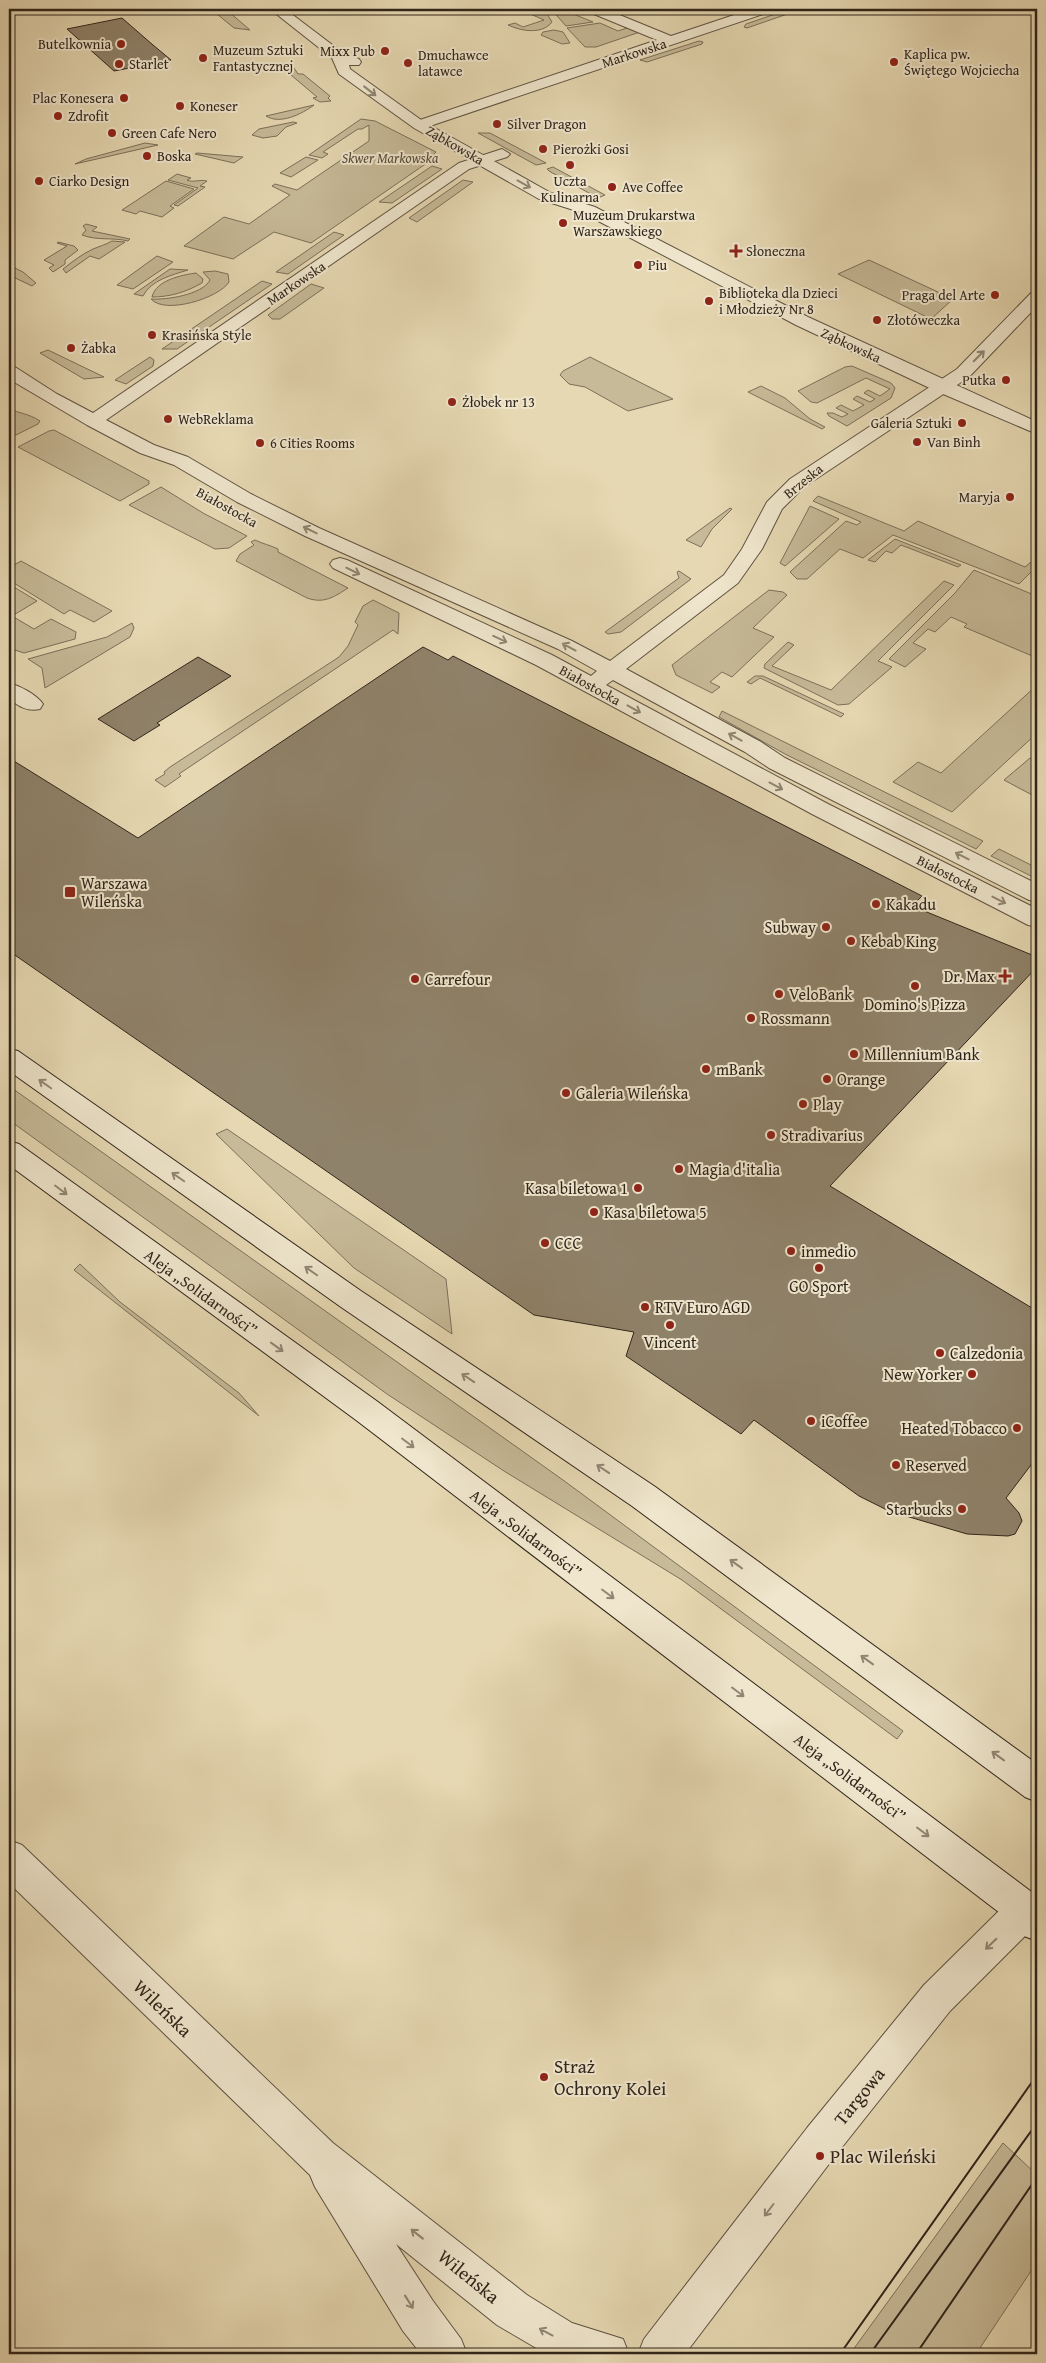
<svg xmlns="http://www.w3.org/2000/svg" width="1046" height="2363" font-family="'Gentium Book Plus',serif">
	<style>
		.green { fill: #c7ba98; stroke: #7c705a }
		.building { fill: #8f826a; stroke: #30251b }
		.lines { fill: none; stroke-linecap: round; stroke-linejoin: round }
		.minor-casing { stroke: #5e5241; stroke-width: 2 }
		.tertiary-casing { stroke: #5e5241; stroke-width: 2 }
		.secondary-casing { stroke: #30251b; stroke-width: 2 }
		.minor { fill: #efe6cd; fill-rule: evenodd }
		.tertiary { fill: #efe6cd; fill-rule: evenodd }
		.secondary { fill: #efe6cd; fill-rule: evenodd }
		.tram { stroke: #30251b; stroke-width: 2 }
		.oneway { stroke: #908674 }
		.poi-dot { fill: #8f2418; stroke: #efe6cd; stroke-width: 2 }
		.labels { text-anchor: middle; stroke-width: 4; stroke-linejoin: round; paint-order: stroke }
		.far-poi-label { font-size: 14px; fill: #30251b; stroke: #efe6cd; text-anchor: start }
		.far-street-label { font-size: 14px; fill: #30251b; stroke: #efe6cd }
		.far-park-label { font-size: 14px; font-style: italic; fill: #564a3a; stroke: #efe6cd }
		.poi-label { font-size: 16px; fill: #30251b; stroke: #efe6cd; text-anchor: start }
		.street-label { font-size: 16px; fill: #30251b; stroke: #efe6cd }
		.near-street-label { font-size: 19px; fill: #30251b; stroke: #efe6cd }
		.near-poi-label { font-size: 19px; fill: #30251b; stroke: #efe6cd; text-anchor: start }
	</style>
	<rect width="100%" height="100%" fill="#e6d8b2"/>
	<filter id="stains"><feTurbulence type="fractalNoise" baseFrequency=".004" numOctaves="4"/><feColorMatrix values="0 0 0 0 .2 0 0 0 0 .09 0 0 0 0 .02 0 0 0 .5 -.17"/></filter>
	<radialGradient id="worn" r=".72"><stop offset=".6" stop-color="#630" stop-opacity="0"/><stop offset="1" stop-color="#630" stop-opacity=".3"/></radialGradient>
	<g class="green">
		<polygon points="211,9 229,12 250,30 234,28 217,14 209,11"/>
		<path d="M519,9H544L552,22C542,35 521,31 508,25L515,23L523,27L544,20Z"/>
		<polygon points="551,9 561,9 593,22 566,26"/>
		<polygon points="790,9 799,10 747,28 744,27 746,24"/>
		<polygon points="600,23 618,31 630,27 640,32 596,47 585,47 567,28"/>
		<polygon points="554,30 563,32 570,43 562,44 541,35 543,32"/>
		<polygon points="699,41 703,42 702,44 647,62 640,60"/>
		<polygon points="278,64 287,64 286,67 294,68 298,74 303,74 330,96 328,98 331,101 320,102 313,98 317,97"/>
		<path d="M314,105C302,114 280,125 266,116Z"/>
		<polygon points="361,119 375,121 436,152 434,154 437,156 311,243 274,232 233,259 184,246 224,217 249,224 290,195 272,186 275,184 297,190 369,141 369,125 362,129 358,129 323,152 328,154 322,158 309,155"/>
		<polygon points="293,122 297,123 286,127 277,136 263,138 252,135 259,129"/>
		<polygon points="478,133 490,133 546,163 536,165"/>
		<polygon points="145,143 158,145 75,164 86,159"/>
		<polygon points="197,153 243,157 234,163 195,154"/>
		<polygon points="306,157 318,160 291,177 280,173"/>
		<polygon points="432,166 442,169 392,203 379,202"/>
		<polygon points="553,167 605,195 598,198 549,171 547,169"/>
		<path d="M177,174L191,178L187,180C193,183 200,179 207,181L200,186L205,187L178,206L174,205L198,188L168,180Z"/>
		<polygon points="463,180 473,182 417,222 409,218"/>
		<polygon points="166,181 194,189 170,206 174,208 162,217 140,211 136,214 122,210"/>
		<path d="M86,224L97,227L92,231L130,239L128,241C112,237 98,241 82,235L86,230L83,226Z"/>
		<polygon points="334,232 344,235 288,274 276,272"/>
		<path d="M112,241L125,242L99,259L90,256L66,273L63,269C72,262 82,254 93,249C100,246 105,245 112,241Z"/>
		<polygon points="58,242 74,246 78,250 65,260 65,264 53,272 49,268 54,265 44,260 67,246 57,243"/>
		<polygon points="157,256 173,262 133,289 117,285"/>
		<polygon points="869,260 953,299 931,319 838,274"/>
		<polygon points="9,265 23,272 36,283 32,286 9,275"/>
		<path d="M170,269L188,270C172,275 151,280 143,296L134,294Z"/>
		<path d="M215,271L228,274L229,282C219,298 165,315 151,299C166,300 202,295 210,280L203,272Z"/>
		<path d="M196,273L203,279L202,283C186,292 170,297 152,297C156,280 182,275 196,273Z"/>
		<polygon points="262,281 272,284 177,349 162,349"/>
		<polygon points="311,284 324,288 280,319 272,319 268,315"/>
		<polygon points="48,350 104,377 84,379 40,353"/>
		<polygon points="150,357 154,360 153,366 126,384 115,380"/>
		<polygon points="590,357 673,399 628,411 585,387 569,384 560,375 563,371"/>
		<polygon points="852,366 891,383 895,388 891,398 847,426 829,416 827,413 833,413 842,417 848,414 836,408 841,405 853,411 864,405 853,399 857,396 870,402 875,399 864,393 868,390 880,396 890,389 866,378 817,403 811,402 798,391 845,367"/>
		<polygon points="761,386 785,398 810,419 825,427 822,429 748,392"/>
		<path d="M9,408C19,414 28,413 40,421L38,424L16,435L9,431Z"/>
		<polygon points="54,430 149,481 149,484 120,501 18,447 49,431"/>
		<polygon points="161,487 203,513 247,536 229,548 215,549 129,505"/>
		<polygon points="818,496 904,531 918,521 1025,567 1037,557 1037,566 1019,584 893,535 863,558 840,549 807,579 797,579 790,572 846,521 857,525 861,522 813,501"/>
		<polygon points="810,506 839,519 785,566 780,563"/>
		<polygon points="730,508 732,509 712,529 701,547 686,540"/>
		<polygon points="895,539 961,565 958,567 901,545 892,553 886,551 875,562 868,560"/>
		<path d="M255,540C263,544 270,545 278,549V552L348,588C334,597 324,604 307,598L236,561L240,554L254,545L251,542Z"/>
		<polygon points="21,561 112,611 94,622 70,610 64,614 9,580 9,568"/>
		<polygon points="974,570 1034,595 1037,592 1037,658 964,627 967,624 951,617 935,632 928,629 913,643 926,649 905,667 889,659 955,593"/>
		<polygon points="679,571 691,579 621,632 608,634 605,632 679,578 677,572"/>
		<polygon points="944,581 954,585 878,661 892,667 849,704 838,705 764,668 765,664 788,642 794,645 772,666 831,690"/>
		<polygon points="9,584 37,601 12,616 34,629 51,619 76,632 75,639 24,653 9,648"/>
		<polygon points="769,590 783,592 787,595 753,628 774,637 732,677 722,672 710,682 720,687 712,693 676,675 672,665"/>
		<polygon points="373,600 399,613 398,634 393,630 179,774 181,776 165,787 155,780 165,774 164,772 170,767 339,657 348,646 358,625 355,622 363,606"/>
		<polygon points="132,623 134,628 130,637 45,688 42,668 28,659 107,637"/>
		<polygon points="755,676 763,676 844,714 841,717 760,678 751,684 747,682"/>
		<polygon points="1037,685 1037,733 952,812 893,782 918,762 941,773"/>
		<polygon points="722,711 983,841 976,849 785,754 719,717"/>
		<polygon points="1030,758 1037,762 1037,793 1034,796 1004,780"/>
		<polygon points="999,849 1037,868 1037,879 991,856"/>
		<polygon points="9,1086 563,1480 903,1731 897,1739 682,1580 504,1471 387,1394 9,1120"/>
		<polygon points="227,1129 446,1279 452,1334 354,1268 216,1134"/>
		<polygon points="80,1264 120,1302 239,1393 259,1416 74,1270"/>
		<polygon points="1003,2143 1037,2175 1037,2262 976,2354 850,2354"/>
	</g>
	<g class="building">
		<polygon points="122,18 153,45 171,60 114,71 67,29"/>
		<polygon points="423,647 448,660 453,656 922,896 912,906 1037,957 1037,967 830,1186 1037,1311 1037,1457 1006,1498 1019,1513 1022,1521 1015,1534 1008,1536 967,1534 889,1511 859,1496 754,1420 741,1434 626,1356 634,1332 534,1315 9,951 9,758 138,838"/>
		<polygon points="198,657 231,676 157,723 160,725 134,741 98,719"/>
	</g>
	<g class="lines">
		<g class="minor-casing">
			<g id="minor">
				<polygon points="587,9 605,9 671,36 752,9 771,9 769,12 424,128 419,129 412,125 414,122 657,40 589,12"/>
				<polygon points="502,149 510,154 507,157 469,169 106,420 154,445 188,457 251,494 319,528 572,641 610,661 724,575 742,549 767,502 790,479 957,369 1031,293 1037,292 1037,306 969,377 804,487 782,509 762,549 738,583 626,669 761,742 785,758 1037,884 1037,902 1029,900 769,768 745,752 613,680 606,685 828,804 1037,909 1037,927 1028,925 812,814 536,665 333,568 330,564 333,560 340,558 347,560 552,655 591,676 597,671 558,649 305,536 237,502 174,465 140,453 87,425 9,379 9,366 15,367 57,394 93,413 459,163"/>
				<path d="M9,683C20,686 36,694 43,704L40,709C27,712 19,706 9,699Z"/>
				<polygon points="9,1840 22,1845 333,2143 527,2295 572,2323 623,2339 629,2354 548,2354 543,2352 497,2325 396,2244 433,2301 461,2339 467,2354 421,2354 403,2331 315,2187 310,2175 9,1883"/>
			</g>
		</g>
		<g class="tertiary-casing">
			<g id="tertiary">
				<polygon points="270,9 285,9 343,53 359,59 361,62 359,65 349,65 350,69 424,122 551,193 595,207 808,317 1037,422 1037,434 936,391 796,325 583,213 539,199 414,128 339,74 332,58"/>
				<polygon points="1026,1892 1037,1897 1037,1924 950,2011 835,2156 685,2354 638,2354 644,2339 807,2128 924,1985 1013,1897"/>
			</g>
		</g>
		<g class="secondary-casing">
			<g id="secondary">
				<polygon points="9,1049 18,1051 361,1291 654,1486 1037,1764 1037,1802 1025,1797 632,1506 341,1307 9,1071"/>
				<polygon points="9,1141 19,1144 378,1402 1037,1896 1037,1941 1024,1936 1013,1923 356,1420 9,1165"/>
			</g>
		</g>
		<use href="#minor" class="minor"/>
		<use href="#tertiary" class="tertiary"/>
		<use href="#secondary" class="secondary"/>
		<g class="tram">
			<polyline points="840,2354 1037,2075"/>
			<polyline points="870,2354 1037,2123"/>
			<polyline points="916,2354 1037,2177"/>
		</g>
	</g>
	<defs><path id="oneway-shaft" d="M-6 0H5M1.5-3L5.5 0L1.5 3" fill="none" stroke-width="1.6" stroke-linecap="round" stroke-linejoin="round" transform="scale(1.25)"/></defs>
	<g class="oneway">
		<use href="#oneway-shaft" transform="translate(370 91) rotate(38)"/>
		<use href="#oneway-shaft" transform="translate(524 184) rotate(29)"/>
		<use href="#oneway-shaft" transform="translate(979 356) rotate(-45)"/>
		<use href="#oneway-shaft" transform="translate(310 530) rotate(-154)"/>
		<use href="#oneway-shaft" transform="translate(353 571) rotate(26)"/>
		<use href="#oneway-shaft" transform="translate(500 639) rotate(25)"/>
		<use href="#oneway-shaft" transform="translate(569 647) rotate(-152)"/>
		<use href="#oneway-shaft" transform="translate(634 709) rotate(29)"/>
		<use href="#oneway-shaft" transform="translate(735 737) rotate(-151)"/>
		<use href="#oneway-shaft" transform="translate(776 786) rotate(28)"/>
		<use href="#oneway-shaft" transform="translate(962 856) rotate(-153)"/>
		<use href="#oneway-shaft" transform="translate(999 900) rotate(27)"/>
		<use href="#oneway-shaft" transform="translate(45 1084) rotate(-145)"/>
		<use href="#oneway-shaft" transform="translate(178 1177) rotate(-145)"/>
		<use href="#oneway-shaft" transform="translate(61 1190) rotate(37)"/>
		<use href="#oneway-shaft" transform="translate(311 1271) rotate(-145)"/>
		<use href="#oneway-shaft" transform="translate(277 1347) rotate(36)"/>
		<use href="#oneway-shaft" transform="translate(468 1378) rotate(-146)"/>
		<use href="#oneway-shaft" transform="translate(408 1443) rotate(37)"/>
		<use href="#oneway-shaft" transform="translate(603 1469) rotate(-146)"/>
		<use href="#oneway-shaft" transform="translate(736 1564) rotate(-144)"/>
		<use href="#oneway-shaft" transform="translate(608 1594) rotate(37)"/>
		<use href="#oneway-shaft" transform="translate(867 1660) rotate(-144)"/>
		<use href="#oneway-shaft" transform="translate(738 1692) rotate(37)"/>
		<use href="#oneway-shaft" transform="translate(998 1756) rotate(-144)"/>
		<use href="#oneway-shaft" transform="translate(923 1832) rotate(37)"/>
		<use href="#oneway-shaft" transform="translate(991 1944) rotate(136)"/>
		<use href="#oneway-shaft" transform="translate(769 2210) rotate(127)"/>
		<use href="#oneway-shaft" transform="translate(417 2234) rotate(-142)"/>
		<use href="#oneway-shaft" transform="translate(409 2302) rotate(58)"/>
		<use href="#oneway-shaft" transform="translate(546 2332) rotate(-152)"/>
	</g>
	<g class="poi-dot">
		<circle cx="121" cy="44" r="5"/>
		<circle cx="385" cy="51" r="5"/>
		<circle cx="203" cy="58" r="5"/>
		<circle cx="894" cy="62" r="5"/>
		<circle cx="408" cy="63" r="5"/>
		<circle cx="119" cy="64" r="5"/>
		<circle cx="124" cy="98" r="5"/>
		<circle cx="180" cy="106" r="5"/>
		<circle cx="58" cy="116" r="5"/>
		<circle cx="497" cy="124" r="5"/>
		<circle cx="112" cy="133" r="5"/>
		<circle cx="543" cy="149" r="5"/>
		<circle cx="147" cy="156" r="5"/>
		<circle cx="570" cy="165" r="5"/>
		<circle cx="39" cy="181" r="5"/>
		<circle cx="612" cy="187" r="5"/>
		<circle cx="563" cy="223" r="5"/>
		<path d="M733.5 243.5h5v5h5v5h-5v5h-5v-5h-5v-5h5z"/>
		<circle cx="638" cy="265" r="5"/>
		<circle cx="995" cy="295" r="5"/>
		<circle cx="709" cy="301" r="5"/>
		<circle cx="877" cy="320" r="5"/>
		<circle cx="152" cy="335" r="5"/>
		<circle cx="71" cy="348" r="5"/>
		<circle cx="1006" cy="380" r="5"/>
		<circle cx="452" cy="402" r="5"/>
		<circle cx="168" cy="419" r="5"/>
		<circle cx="962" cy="423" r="5"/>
		<circle cx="917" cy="442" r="5"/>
		<circle cx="260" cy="443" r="5"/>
		<circle cx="1010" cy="497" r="5"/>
		<rect x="64" y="886" width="12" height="12" rx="2.5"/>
		<circle cx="876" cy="904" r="5"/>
		<circle cx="826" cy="927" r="5"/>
		<circle cx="851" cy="941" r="5"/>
		<path d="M1002.5 968.5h5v5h5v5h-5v5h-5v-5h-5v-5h5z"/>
		<circle cx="415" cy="979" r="5"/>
		<circle cx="915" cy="986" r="5"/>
		<circle cx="779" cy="994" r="5"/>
		<circle cx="751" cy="1018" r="5"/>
		<circle cx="854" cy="1054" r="5"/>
		<circle cx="706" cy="1069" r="5"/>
		<circle cx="827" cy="1079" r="5"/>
		<circle cx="566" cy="1093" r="5"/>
		<circle cx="803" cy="1104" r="5"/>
		<circle cx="771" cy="1135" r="5"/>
		<circle cx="679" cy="1169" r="5"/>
		<circle cx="638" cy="1188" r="5"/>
		<circle cx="594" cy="1212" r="5"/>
		<circle cx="545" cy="1243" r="5"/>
		<circle cx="791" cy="1251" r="5"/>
		<circle cx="819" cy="1268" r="5"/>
		<circle cx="645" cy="1307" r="5"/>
		<circle cx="670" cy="1325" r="5"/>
		<circle cx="940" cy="1353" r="5"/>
		<circle cx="972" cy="1374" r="5"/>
		<circle cx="811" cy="1421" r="5"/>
		<circle cx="1017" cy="1428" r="5"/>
		<circle cx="896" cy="1465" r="5"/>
		<circle cx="962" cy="1509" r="5"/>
		<circle cx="544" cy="2077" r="5"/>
		<circle cx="820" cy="2156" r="5"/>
	</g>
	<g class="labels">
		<g class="far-poi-label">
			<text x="111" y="49" text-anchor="end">Butelkownia</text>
			<text x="213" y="55">Muzeum Sztuki<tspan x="213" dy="16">Fantastycznej</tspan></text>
			<text x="375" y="56" text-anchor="end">Mixx Pub</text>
			<text x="904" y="59">Kaplica pw.<tspan x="904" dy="16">Świętego Wojciecha</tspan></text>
			<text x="418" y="60">Dmuchawce<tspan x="418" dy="16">latawce</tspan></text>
			<text x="129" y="69">Starlet</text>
			<text x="114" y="103" text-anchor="end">Plac Konesera</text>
			<text x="190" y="111">Koneser</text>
			<text x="68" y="121">Zdrofit</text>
			<text x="507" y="129">Silver Dragon</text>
			<text x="122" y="138">Green Cafe Nero</text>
			<text x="553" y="154">Pierożki Gosi</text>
			<text x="157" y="161">Boska</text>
			<text x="49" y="186">Ciarko Design</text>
			<text x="570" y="186" text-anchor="middle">Uczta<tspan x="570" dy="16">Kulinarna</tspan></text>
			<text x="622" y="192">Ave Coffee</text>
			<text x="573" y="220">Muzeum Drukarstwa<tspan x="573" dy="16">Warszawskiego</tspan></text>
			<text x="746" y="256">Słoneczna</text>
			<text x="648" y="270">Piu</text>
			<text x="719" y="298">Biblioteka dla Dzieci<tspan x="719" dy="16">i Młodzieży Nr 8</tspan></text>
			<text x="985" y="300" text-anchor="end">Praga del Arte</text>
			<text x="887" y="325">Złotóweczka</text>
			<text x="162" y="340">Krasińska Style</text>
			<text x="81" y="353">Żabka</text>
			<text x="996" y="385" text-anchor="end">Putka</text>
			<text x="462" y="407">Żłobek nr 13</text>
			<text x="178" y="424">WebReklama</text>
			<text x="952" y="428" text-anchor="end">Galeria Sztuki</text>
			<text x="927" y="447">Van Binh</text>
			<text x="270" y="448">6 Cities Rooms</text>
			<text x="1000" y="502" text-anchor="end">Maryja</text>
		</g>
		<g class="far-street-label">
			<text transform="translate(634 53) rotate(-18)" y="5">Markowska</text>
			<text transform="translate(455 145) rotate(30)" y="5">Ząbkowska</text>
			<text transform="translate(296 283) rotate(-34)" y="5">Markowska</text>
			<text transform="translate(851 345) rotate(25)" y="5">Ząbkowska</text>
			<text transform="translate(803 481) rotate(-39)" y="5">Brzeska</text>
			<text transform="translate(227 507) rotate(29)" y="5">Białostocka</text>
			<text transform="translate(590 685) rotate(29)" y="5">Białostocka</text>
			<text transform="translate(948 874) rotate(27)" y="5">Białostocka</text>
		</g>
		<g class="far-park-label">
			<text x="390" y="163">Skwer Markowska</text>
		</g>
		<g class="poi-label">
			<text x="81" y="889">Warszawa<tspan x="81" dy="18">Wileńska</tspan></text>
			<text x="886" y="910">Kakadu</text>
			<text x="816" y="933" text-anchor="end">Subway</text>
			<text x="861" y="947">Kebab King</text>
			<text x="995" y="982" text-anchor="end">Dr. Max</text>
			<text x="425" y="985">Carrefour</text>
			<text x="789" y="1000">VeloBank</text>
			<text x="915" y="1010" text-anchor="middle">Domino's Pizza</text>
			<text x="761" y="1024">Rossmann</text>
			<text x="864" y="1060">Millennium Bank</text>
			<text x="716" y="1075">mBank</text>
			<text x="837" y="1085">Orange</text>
			<text x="576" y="1099">Galeria Wileńska</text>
			<text x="813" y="1110">Play</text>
			<text x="781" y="1141">Stradivarius</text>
			<text x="689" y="1175">Magia d'italia</text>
			<text x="628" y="1194" text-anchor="end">Kasa biletowa 1</text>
			<text x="604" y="1218">Kasa biletowa 5</text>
			<text x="555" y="1249">CCC</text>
			<text x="801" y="1257">inmedio</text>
			<text x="819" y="1292" text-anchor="middle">GO Sport</text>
			<text x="655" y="1313">RTV Euro AGD</text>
			<text x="670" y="1348" text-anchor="middle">Vincent</text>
			<text x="950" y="1359">Calzedonia</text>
			<text x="962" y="1380" text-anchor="end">New Yorker</text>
			<text x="821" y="1427">iCoffee</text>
			<text x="1007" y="1434" text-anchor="end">Heated Tobacco</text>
			<text x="906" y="1471">Reserved</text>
			<text x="952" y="1515" text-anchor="end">Starbucks</text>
		</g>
		<g class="street-label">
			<text transform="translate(201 1292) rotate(36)" y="6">Aleja „Solidarności”</text>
			<text transform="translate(526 1533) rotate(37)" y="6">Aleja „Solidarności”</text>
			<text transform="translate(850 1777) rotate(37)" y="6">Aleja „Solidarności”</text>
		</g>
		<g class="near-street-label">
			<text transform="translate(163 2008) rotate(44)" y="7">Wileńska</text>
			<text transform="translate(859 2096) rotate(-51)" y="7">Targowa</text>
			<text transform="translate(469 2276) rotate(39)" y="7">Wileńska</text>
		</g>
		<g class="near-poi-label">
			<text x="554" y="2073">Straż<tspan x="554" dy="22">Ochrony Kolei</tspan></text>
			<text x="830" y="2163">Plac Wileński</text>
		</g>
	</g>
	<rect width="1046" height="2363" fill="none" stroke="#e6d8b2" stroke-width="30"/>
	<rect x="10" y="10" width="1026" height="2343" fill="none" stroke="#30251b" stroke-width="2.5"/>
	<rect x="15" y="15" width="1016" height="2333" fill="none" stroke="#30251b"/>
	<rect width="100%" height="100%" filter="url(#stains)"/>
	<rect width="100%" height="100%" fill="url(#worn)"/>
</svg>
